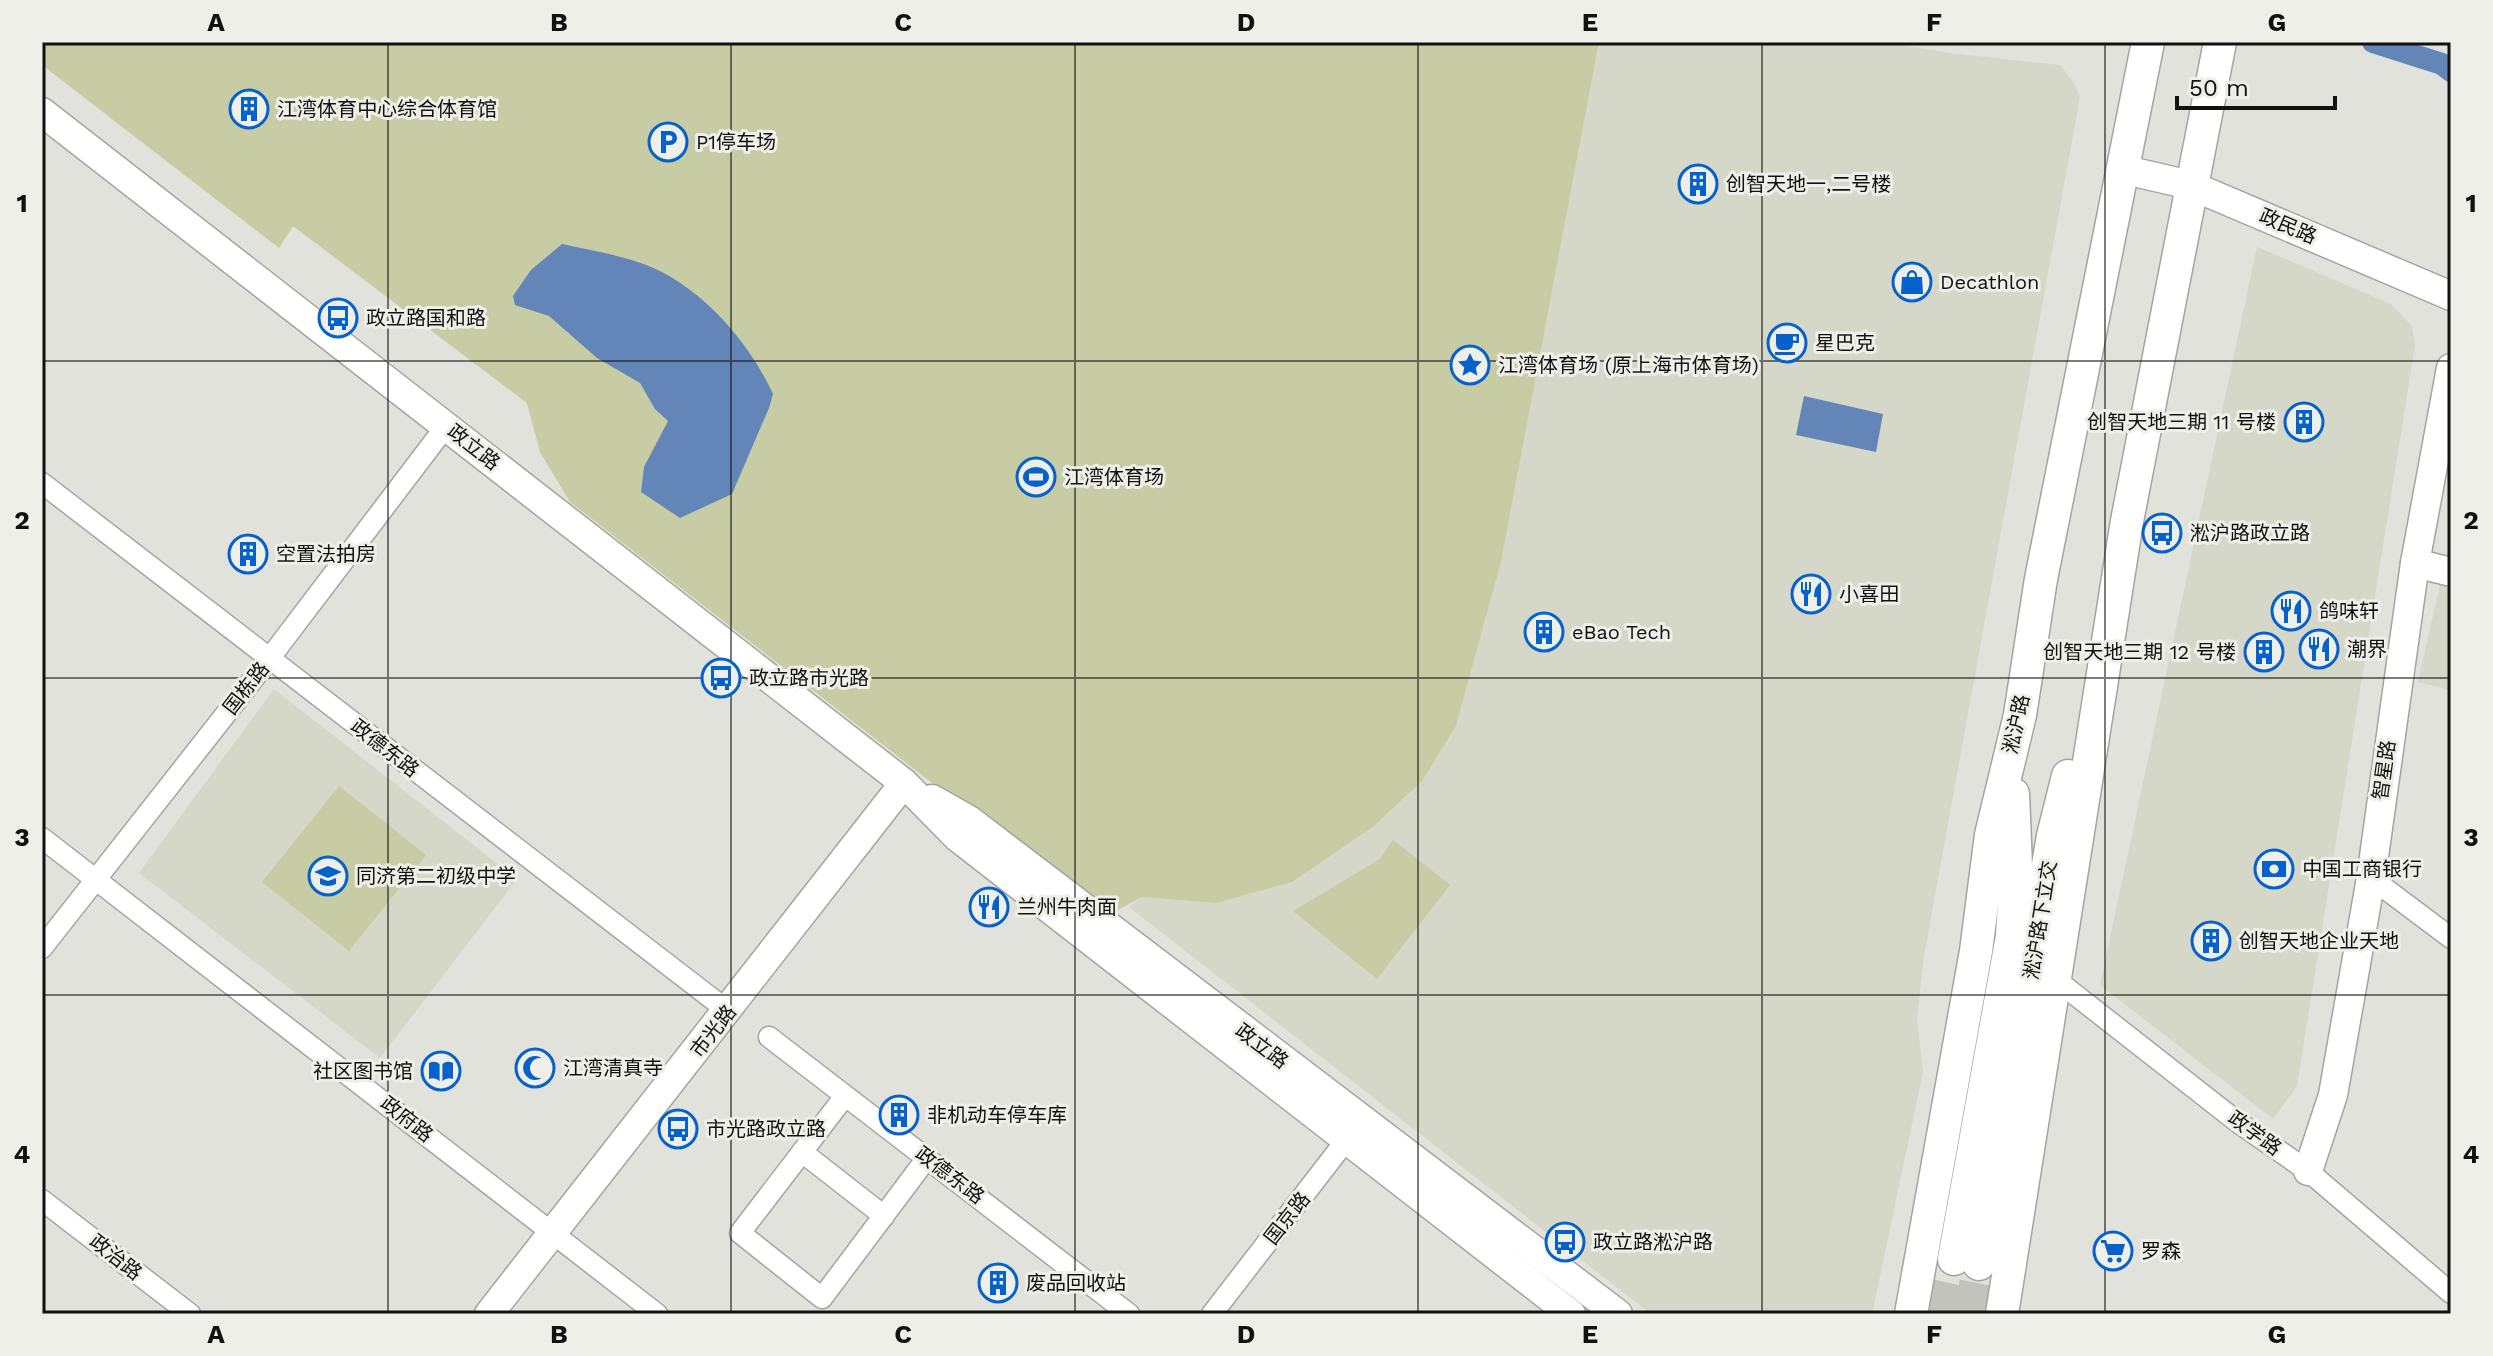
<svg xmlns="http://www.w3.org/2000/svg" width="2493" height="1356" font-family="'Work Sans','Noto Sans SC',sans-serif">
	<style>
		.built { fill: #d5d7c9 }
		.green { fill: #c7cca4 }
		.water { fill: #6385b7 }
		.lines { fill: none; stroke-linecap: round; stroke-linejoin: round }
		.canal { stroke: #6385b7; stroke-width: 22 }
		.primary-tunnel { stroke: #c2c3bc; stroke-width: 32; stroke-dasharray: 32 16; stroke-linecap: butt }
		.street-casing { stroke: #a4a59f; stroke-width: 23 }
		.secondary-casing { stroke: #a4a59f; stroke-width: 31 }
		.primary-casing { stroke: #a4a59f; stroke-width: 35 }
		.street { stroke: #fff; stroke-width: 20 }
		.secondary { stroke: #fff; stroke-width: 28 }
		.primary { stroke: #fff; stroke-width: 32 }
		.grid { fill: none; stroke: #11120f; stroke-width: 2; stroke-opacity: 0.55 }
		.labels { text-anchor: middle; stroke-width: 6; stroke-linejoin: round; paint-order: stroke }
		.poi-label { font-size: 20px; fill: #11120f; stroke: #eeefe8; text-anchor: start }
		.street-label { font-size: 20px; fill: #11120f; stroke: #eeefe8 }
		.neatline { fill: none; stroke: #11120f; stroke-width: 3 }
		.grid-label { font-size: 26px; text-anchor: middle; font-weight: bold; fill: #11120f }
	</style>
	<rect width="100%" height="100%" fill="#e1e2db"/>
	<g class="built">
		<polygon points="1599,42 1885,42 1948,53 2060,65 2074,83 2080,97 1924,956 1917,1018 1923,1072 1872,1314 1651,1314 1129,907 1142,897 1216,903 1374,826 1422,781 1456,726 1501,562"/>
		<polygon points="2257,247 2391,304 2412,326 2415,345 2297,1086 2273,1119 2100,985"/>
		<polygon points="2451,536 2451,690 2418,682"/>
		<polygon points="274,689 517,879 380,1058 139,873"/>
	</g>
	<g class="green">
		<polygon points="42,42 1599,42 1501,562 1456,726 1422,781 1374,826 1292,882 1216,903 1142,897 1105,917 570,502 540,452 527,403 293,226 279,248 42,65"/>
		<polygon points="339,786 426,855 349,951 262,882"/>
		<polygon points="1393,840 1450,885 1377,979 1293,911 1380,859"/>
	</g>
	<g class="water">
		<path d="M562,244C594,251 628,256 658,270C708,295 750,344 773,394L769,408L732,494L680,518L641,492L644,467L668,421L655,409L640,383L597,358L549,316L515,305L513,296L531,270Z"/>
		<polygon points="1804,396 1883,414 1876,452 1796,435"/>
	</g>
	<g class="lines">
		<polyline class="canal" points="2373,42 2442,64 2451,71"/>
		<g class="primary-tunnel">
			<polyline points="1941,1314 1954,1259"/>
			<polyline points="1969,1314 1979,1264"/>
		</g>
		<g class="street-casing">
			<g id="street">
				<polyline points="42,483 728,1011"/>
				<polyline points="42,838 657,1314"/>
				<polyline points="2371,878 2451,938"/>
				<polyline points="42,948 269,659 446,426"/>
				<polyline points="2055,979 2239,1123 2308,1171 2451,1293"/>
				<polyline points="769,1037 1129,1314"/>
				<polyline points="845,1096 740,1233 822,1298 927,1158"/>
				<polyline points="802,1152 884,1216"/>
				<polyline points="42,1200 190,1314"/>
				<polyline points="1212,1314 1354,1130"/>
			</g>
		</g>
		<g class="secondary-casing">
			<g id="secondary">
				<polyline points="42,112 904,783 957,837 1571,1314"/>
				<polyline points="2121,169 2190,185 2451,296"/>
				<polyline points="2415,563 2451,572"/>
				<polyline points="932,799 969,820 1618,1314"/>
				<polyline points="2308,1171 2333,1095 2371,878 2415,563 2451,368"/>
				<polyline points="489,1314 904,783"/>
			</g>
		</g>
		<g class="primary-casing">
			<g id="primary">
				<polyline points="1954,1259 2012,936 2016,867 2013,794"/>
				<polyline points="1979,1264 2053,836 2068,776"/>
				<polyline points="1911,1314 1976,951 1991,835 2020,715 2041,579 2148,42"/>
				<polyline points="2002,1314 2127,521 2220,42"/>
			</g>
		</g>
		<use href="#street" class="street"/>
		<use href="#secondary" class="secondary"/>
		<use href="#primary" class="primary"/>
	</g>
	<path class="grid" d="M388,42V1314M731,42V1314M1075,42V1314M1418,42V1314M1762,42V1314M2105,42V1314M42,361H2451M42,678H2451M42,995H2451"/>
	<defs>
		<g id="building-ring" transform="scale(2)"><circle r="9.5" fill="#eeefe8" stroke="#0761ca" stroke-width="1.5"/><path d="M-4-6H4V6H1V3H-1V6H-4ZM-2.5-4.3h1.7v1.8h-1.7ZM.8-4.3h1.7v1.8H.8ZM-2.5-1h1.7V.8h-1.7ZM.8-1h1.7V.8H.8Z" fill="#0761ca"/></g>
		<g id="parking-ring" transform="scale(2)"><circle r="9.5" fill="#eeefe8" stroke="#0761ca" stroke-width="1.5"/><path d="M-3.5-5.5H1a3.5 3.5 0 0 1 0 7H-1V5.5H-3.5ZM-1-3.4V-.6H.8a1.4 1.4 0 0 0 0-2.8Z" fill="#0761ca"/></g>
		<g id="shop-ring" transform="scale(2)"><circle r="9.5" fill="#eeefe8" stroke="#0761ca" stroke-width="1.5"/><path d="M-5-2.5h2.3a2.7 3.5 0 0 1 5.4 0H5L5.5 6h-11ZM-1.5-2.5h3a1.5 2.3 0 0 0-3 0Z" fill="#0761ca"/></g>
		<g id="bus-ring" transform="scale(2)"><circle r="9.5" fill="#eeefe8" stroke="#0761ca" stroke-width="1.5"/><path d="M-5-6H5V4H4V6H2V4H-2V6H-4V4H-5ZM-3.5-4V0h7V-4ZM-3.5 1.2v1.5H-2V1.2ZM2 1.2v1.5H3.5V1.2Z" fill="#0761ca"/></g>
		<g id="cafe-ring" transform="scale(2)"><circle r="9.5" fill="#eeefe8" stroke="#0761ca" stroke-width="1.5"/><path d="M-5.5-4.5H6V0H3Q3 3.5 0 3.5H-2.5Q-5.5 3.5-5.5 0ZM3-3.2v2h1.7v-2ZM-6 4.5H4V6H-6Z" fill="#0761ca"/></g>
		<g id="sight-ring" transform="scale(2)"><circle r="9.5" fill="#eeefe8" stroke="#0761ca" stroke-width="1.5"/><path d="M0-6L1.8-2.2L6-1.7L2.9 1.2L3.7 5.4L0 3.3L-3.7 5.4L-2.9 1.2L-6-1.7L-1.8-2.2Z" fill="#0761ca"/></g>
		<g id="stadium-ring" transform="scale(2)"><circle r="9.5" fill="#eeefe8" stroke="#0761ca" stroke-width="1.5"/><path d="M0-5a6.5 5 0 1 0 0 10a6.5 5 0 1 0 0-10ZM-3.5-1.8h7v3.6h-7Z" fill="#0761ca"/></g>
		<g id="restaurant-ring" transform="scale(2)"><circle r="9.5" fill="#eeefe8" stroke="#0761ca" stroke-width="1.5"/><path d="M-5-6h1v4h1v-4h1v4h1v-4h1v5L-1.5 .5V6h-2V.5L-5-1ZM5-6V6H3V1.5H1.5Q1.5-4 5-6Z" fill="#0761ca"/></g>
		<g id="bank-ring" transform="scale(2)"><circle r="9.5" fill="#eeefe8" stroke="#0761ca" stroke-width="1.5"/><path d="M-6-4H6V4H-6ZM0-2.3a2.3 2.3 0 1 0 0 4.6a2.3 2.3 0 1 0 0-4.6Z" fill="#0761ca"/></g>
		<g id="school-ring" transform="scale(2)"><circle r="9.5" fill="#eeefe8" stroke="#0761ca" stroke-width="1.5"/><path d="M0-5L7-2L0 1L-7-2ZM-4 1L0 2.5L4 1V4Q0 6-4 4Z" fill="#0761ca"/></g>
		<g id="mosque-ring" transform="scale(2)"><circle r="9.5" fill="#eeefe8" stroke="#0761ca" stroke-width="1.5"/><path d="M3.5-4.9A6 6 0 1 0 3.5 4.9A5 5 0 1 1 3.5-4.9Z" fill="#0761ca"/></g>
		<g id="library-ring" transform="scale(2)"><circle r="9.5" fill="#eeefe8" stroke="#0761ca" stroke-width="1.5"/><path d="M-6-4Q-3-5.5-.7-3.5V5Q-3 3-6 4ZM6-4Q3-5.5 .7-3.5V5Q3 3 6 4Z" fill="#0761ca"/></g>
		<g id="supermarket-ring" transform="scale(2)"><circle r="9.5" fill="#eeefe8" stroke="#0761ca" stroke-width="1.5"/><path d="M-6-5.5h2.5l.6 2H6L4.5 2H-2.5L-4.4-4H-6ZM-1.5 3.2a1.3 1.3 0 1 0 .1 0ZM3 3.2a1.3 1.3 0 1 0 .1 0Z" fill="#0761ca"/></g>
	</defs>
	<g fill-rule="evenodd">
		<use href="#building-ring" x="249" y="109"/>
		<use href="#parking-ring" x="668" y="142"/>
		<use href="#building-ring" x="1698" y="184"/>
		<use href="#shop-ring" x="1912" y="282"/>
		<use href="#bus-ring" x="338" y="318"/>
		<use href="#cafe-ring" x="1787" y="343"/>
		<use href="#sight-ring" x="1470" y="365"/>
		<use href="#building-ring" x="2304" y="422"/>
		<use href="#stadium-ring" x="1036" y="477"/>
		<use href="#bus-ring" x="2162" y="533"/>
		<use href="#building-ring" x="248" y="554"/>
		<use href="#restaurant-ring" x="1811" y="594"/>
		<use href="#restaurant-ring" x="2291" y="611"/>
		<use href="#building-ring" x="1544" y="632"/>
		<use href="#restaurant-ring" x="2319" y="649"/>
		<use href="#building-ring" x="2264" y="652"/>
		<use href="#bus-ring" x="721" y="678"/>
		<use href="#bank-ring" x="2274" y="869"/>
		<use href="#school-ring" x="328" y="876"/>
		<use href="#restaurant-ring" x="989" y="907"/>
		<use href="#building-ring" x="2211" y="941"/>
		<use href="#mosque-ring" x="535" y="1068"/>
		<use href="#library-ring" x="441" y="1071"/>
		<use href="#building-ring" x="899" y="1115"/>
		<use href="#bus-ring" x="678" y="1129"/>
		<use href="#bus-ring" x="1565" y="1242"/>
		<use href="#supermarket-ring" x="2113" y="1251"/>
		<use href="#building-ring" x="998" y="1283"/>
	</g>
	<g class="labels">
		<g class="poi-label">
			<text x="277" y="116">江湾体育中心综合体育馆</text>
			<text x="696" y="149">P1停车场</text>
			<text x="1726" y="191">创智天地一,二号楼</text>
			<text x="1940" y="289">Decathlon</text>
			<text x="366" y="325">政立路国和路</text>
			<text x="1815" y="350">星巴克</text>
			<text x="1498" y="372">江湾体育场 (原上海市体育场)</text>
			<text x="2276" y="429" text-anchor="end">创智天地三期 11 号楼</text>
			<text x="1064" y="484">江湾体育场</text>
			<text x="2190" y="540">淞沪路政立路</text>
			<text x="276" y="561">空置法拍房</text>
			<text x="1839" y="601">小喜田</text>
			<text x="2319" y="618">鸽味轩</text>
			<text x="1572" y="639">eBao Tech</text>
			<text x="2347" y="656">潮界</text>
			<text x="2236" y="659" text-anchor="end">创智天地三期 12 号楼</text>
			<text x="749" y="685">政立路市光路</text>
			<text x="2302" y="876">中国工商银行</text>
			<text x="356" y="883">同济第二初级中学</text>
			<text x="1017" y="914">兰州牛肉面</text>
			<text x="2239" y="948">创智天地企业天地</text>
			<text x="563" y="1075">江湾清真寺</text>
			<text x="413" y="1078" text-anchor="end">社区图书馆</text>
			<text x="927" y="1122">非机动车停车库</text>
			<text x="706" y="1136">市光路政立路</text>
			<text x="1593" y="1249">政立路淞沪路</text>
			<text x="2141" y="1258">罗森</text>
			<text x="1026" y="1290">废品回收站</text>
		</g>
		<g class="street-label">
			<text transform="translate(2288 226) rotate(23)" y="7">政民路</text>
			<text transform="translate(474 447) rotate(38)" y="7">政立路</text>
			<text transform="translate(246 688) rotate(-52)" y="7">国栋路</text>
			<text transform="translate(2016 724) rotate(-78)" y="7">淞沪路</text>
			<text transform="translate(385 748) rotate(38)" y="7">政德东路</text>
			<text transform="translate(2384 770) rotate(-82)" y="7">智星路</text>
			<text transform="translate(2040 920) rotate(-81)" y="7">淞沪路下立交</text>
			<text transform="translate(713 1031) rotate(-52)" y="7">市光路</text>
			<text transform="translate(1262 1046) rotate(37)" y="7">政立路</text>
			<text transform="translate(407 1119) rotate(38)" y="7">政府路</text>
			<text transform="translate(2255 1133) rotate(36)" y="7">政学路</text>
			<text transform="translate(950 1175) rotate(37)" y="7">政德东路</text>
			<text transform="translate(1287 1218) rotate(-52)" y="7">国京路</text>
			<text transform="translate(116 1257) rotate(38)" y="7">政治路</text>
		</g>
	</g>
	<rect width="2493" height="1356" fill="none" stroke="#eeefe8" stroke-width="88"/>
	<path d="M2177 96v12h158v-12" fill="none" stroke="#11120f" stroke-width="4"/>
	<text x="2189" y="96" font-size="24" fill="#11120f" stroke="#eeefe8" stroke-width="6" paint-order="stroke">50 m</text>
	<rect x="44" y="44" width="2405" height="1268" class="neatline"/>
	<g class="grid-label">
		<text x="216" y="31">A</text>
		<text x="559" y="31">B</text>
		<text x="903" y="31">C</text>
		<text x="1246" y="31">D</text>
		<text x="1590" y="31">E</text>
		<text x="1934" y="31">F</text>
		<text x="2277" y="31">G</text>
		<text x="22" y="212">1</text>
		<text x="2471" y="212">1</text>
		<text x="22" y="529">2</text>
		<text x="2471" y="529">2</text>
		<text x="22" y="846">3</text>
		<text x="2471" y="846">3</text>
		<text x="22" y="1163">4</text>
		<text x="2471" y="1163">4</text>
		<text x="216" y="1343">A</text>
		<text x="559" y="1343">B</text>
		<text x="903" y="1343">C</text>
		<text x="1246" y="1343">D</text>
		<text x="1590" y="1343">E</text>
		<text x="1934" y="1343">F</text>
		<text x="2277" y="1343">G</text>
	</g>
</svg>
